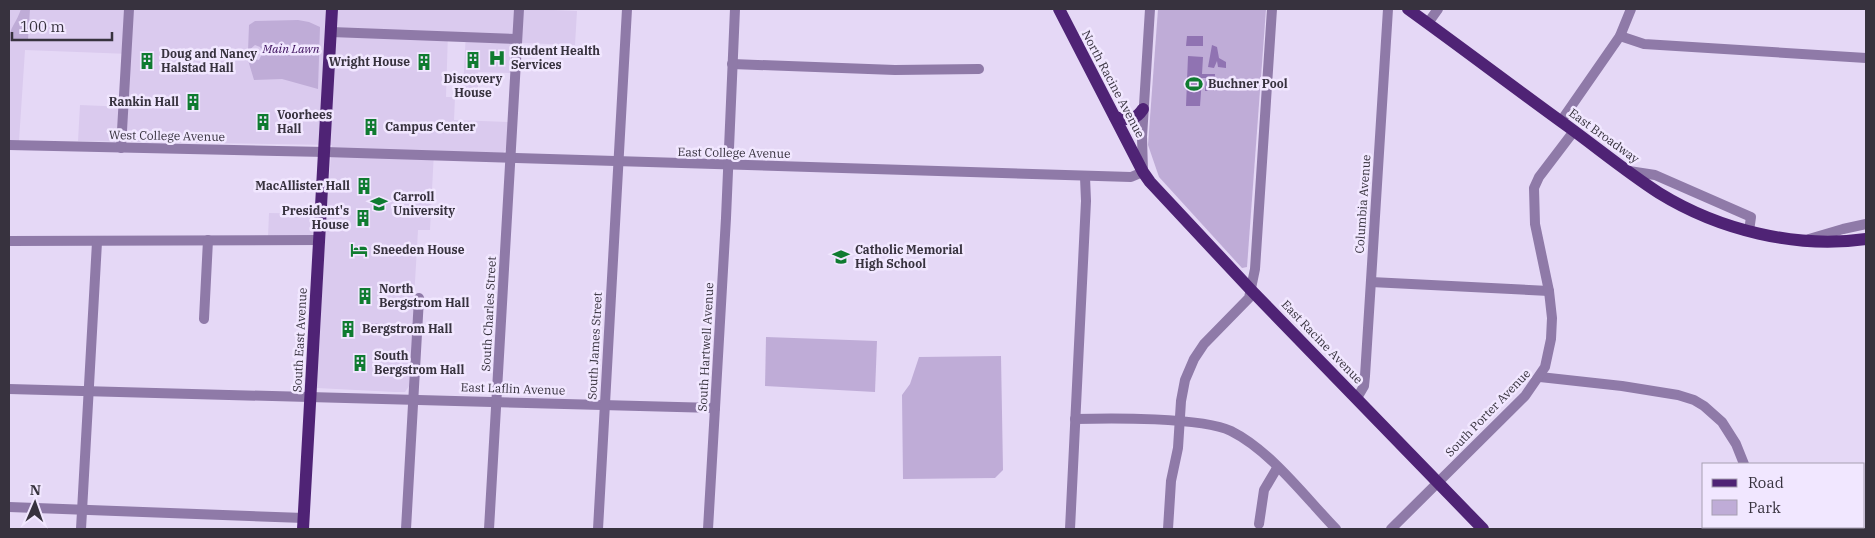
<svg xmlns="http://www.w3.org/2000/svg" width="1875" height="538" font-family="'IBM Plex Serif',serif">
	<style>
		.built { fill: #dacaee }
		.green { fill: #bfacd7 }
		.water { fill: #9073b2 }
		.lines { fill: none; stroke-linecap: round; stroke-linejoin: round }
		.minor { stroke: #8f7aa8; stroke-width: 10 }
		.major { stroke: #4f2375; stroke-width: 12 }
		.labels { text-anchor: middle; stroke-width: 5; stroke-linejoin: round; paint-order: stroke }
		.park-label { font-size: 12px; font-style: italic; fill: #3a0d5b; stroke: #f1e7ff }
		.poi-label { font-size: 12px; font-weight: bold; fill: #37323e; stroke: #f1e7ff; text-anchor: start }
		.street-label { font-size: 12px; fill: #37323e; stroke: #f1e7ff }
	</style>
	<rect width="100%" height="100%" fill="#e5d8f6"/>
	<polygon class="built" points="9,9 530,9 577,11 575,45 522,43 511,73 478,72 478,89 463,88 466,32 448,32 446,97 455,97 454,120 508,122 507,148 503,153 434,151 430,230 418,230 409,386 405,392 395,392 317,388 325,238 268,237 269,213 326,214 332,145 78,141 80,105 127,107 130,54 25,50 19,141 9,140"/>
	<g class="green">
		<path d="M21,9H30L28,40L9,41C9,28 17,22 21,9Z"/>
		<polygon points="1158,9 1266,9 1247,267 1242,268 1159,177 1148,145"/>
		<polygon points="298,20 309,22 320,27 318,89 282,79 254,80 248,60 250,58 259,60 263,52 260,47 255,45 248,51 249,25 255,21"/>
		<polygon points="368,323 388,324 388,335 367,334"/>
		<polygon points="766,337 877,341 875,392 765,386"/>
		<polygon points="1001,356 1003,470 995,478 903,479 902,395 910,384 919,357"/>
	</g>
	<g class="water">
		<polygon points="1187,36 1203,36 1203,46 1186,46"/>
		<polygon points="1212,45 1217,47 1219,58 1226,62 1226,68 1218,67 1217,61 1214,68 1208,67"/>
		<polygon points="1188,56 1203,57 1202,74 1215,74 1214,91 1205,91 1206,78 1202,78 1200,106 1186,106"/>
	</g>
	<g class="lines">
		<g class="minor">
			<polyline points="1428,23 1438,9"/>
			<polyline points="331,32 517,39"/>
			<polyline points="1620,36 1644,44 1866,58"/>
			<polyline points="732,64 895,70 979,69"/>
			<polyline points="1561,121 1620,36 1631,9"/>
			<polyline points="9,145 325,152 1131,177 1143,172 1142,137 1150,9"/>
			<polyline points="121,148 129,9"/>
			<polyline points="1629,171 1655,175 1751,217 1749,231"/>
			<polyline points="1809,239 1843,229 1866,224"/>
			<polyline points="9,241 320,240"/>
			<polyline points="1371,282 1549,291"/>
			<polyline points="204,319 208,240"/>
			<polyline points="1540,377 1622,386 1678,395 1694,400 1704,406 1722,422 1736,444 1744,464"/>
			<polyline points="9,389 715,408"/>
			<polyline points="1357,398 1364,386 1365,376 1388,9"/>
			<path d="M1075,419C1109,418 1202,417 1231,431C1271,451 1305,497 1336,529"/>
			<polyline points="9,507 304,518"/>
			<polyline points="1259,524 1264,490 1277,468"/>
			<polyline points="1738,527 1743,527"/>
			<polyline points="81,529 97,242"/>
			<polyline points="406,529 419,298"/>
			<polyline points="489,529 519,9"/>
			<polyline points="598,529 627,9"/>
			<polyline points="708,529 726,218 735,9"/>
			<polyline points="1070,529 1086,201 1085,177"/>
			<polyline points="1168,529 1171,481 1178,448 1181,401 1185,380 1194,359 1204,344 1249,298 1255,269 1272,9"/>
			<polyline points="1391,529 1525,396 1545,367 1551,339 1552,318 1549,291 1535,224 1534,188 1539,177 1574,131"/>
		</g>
		<g class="major">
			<polyline points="1059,9 1143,172 1150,182 1251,290 1483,529"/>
			<path d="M1408,9C1462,48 1516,89 1570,128C1600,150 1628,173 1659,193C1719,230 1796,249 1866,239"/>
			<path d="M1115,117C1128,121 1136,120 1143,109"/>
			<polyline points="303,529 332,9"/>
		</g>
	</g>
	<defs>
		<g id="hospital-bare" transform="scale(1.35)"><path d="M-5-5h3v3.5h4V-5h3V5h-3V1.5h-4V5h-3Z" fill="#0f7b30" stroke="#f1e7ff" stroke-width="2.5" paint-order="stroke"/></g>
		<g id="building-bare" transform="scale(1.35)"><path d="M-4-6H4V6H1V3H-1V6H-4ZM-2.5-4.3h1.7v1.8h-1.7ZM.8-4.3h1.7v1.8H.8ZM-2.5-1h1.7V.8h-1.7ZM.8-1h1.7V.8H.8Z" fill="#0f7b30" stroke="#f1e7ff" stroke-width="2.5" paint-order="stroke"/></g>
		<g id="stadium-bare" transform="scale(1.35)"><path d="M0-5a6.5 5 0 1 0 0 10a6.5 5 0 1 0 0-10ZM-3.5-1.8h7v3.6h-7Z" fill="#0f7b30" stroke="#f1e7ff" stroke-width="2.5" paint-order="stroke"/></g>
		<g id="university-bare" transform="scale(1.35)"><path d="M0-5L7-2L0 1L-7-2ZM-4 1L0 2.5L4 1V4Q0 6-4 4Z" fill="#0f7b30" stroke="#f1e7ff" stroke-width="2.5" paint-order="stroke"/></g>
		<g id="hotel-bare" transform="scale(1.35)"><path d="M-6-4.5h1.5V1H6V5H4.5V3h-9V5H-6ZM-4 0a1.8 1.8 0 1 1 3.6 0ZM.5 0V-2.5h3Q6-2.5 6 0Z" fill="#0f7b30" stroke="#f1e7ff" stroke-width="2.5" paint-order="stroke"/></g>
		<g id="school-bare" transform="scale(1.35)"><path d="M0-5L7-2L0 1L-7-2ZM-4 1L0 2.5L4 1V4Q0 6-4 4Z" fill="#0f7b30" stroke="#f1e7ff" stroke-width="2.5" paint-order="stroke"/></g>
	</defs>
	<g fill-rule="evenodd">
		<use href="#hospital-bare" x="497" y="58"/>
		<use href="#building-bare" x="473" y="60"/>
		<use href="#building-bare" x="147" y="61"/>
		<use href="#building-bare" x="424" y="62"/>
		<use href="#stadium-bare" x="1194" y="84"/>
		<use href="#building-bare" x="193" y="102"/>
		<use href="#building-bare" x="263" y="122"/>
		<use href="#building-bare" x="371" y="127"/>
		<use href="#building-bare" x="364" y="186"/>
		<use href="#university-bare" x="379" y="204"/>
		<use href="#building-bare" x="363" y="218"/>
		<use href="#hotel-bare" x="359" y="250"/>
		<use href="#school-bare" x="841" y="257"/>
		<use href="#building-bare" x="365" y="296"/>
		<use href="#building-bare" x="348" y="329"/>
		<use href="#building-bare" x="360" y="363"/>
	</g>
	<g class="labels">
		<g class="park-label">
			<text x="291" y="53">Main Lawn</text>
		</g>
		<g class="poi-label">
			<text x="511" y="55">Student Health<tspan x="511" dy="14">Services</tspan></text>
			<text x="161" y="58">Doug and Nancy<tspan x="161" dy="14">Halstad Hall</tspan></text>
			<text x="410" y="66" text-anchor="end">Wright House</text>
			<text x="473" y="83" text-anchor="middle">Discovery<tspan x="473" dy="14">House</tspan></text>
			<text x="1208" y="88">Buchner Pool</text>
			<text x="179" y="106" text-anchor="end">Rankin Hall</text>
			<text x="277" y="119">Voorhees<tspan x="277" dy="14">Hall</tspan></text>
			<text x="385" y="131">Campus Center</text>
			<text x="350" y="190" text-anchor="end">MacAllister Hall</text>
			<text x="393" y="201">Carroll<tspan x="393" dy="14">University</tspan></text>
			<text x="349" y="215" text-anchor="end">President's<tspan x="349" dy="14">House</tspan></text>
			<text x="373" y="254">Sneeden House</text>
			<text x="855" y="254">Catholic Memorial<tspan x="855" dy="14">High School</tspan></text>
			<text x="379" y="293">North<tspan x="379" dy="14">Bergstrom Hall</tspan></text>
			<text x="362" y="333">Bergstrom Hall</text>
			<text x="374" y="360">South<tspan x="374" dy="14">Bergstrom Hall</tspan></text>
		</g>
		<g class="street-label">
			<text transform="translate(1113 84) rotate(62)" y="4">North Racine Avenue</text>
			<text transform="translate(167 136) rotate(1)" y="4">West College Avenue</text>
			<text transform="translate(1604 136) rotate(36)" y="4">East Broadway</text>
			<text transform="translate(734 153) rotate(1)" y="4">East College Avenue</text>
			<text transform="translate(1363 204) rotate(-86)" y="4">Columbia Avenue</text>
			<text transform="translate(489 314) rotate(-87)" y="4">South Charles Street</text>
			<text transform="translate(300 340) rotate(-87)" y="4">South East Avenue</text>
			<text transform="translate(1322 342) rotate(46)" y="4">East Racine Avenue</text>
			<text transform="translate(595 346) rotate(-87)" y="4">South James Street</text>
			<text transform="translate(706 347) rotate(-87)" y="4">South Hartwell Avenue</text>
			<text transform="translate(513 389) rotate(2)" y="4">East Laflin Avenue</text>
			<text transform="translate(1488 413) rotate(-46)" y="4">South Porter Avenue</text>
		</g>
	</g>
	<rect width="1875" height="538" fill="none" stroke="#37323e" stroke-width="20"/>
	<rect x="1702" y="463" width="162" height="65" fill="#f1e7ff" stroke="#a79fb2"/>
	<rect x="1712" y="479" width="25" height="8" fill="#4f2375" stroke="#a79fb2"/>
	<text x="1748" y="488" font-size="15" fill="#37323e">Road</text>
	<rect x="1712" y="500" width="25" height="15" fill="#bfacd7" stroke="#a79fb2"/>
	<text x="1748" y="513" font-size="15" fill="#37323e">Park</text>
	<g transform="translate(35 503) rotate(2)" stroke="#f1e7ff" stroke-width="4" paint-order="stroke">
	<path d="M0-4L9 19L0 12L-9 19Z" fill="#37323e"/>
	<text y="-8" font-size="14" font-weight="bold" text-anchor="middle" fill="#37323e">N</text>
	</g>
	<path d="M12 32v8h100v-8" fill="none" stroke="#37323e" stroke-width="2.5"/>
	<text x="20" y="32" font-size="15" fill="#37323e" stroke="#f1e7ff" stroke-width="4" paint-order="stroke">100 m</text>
</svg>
